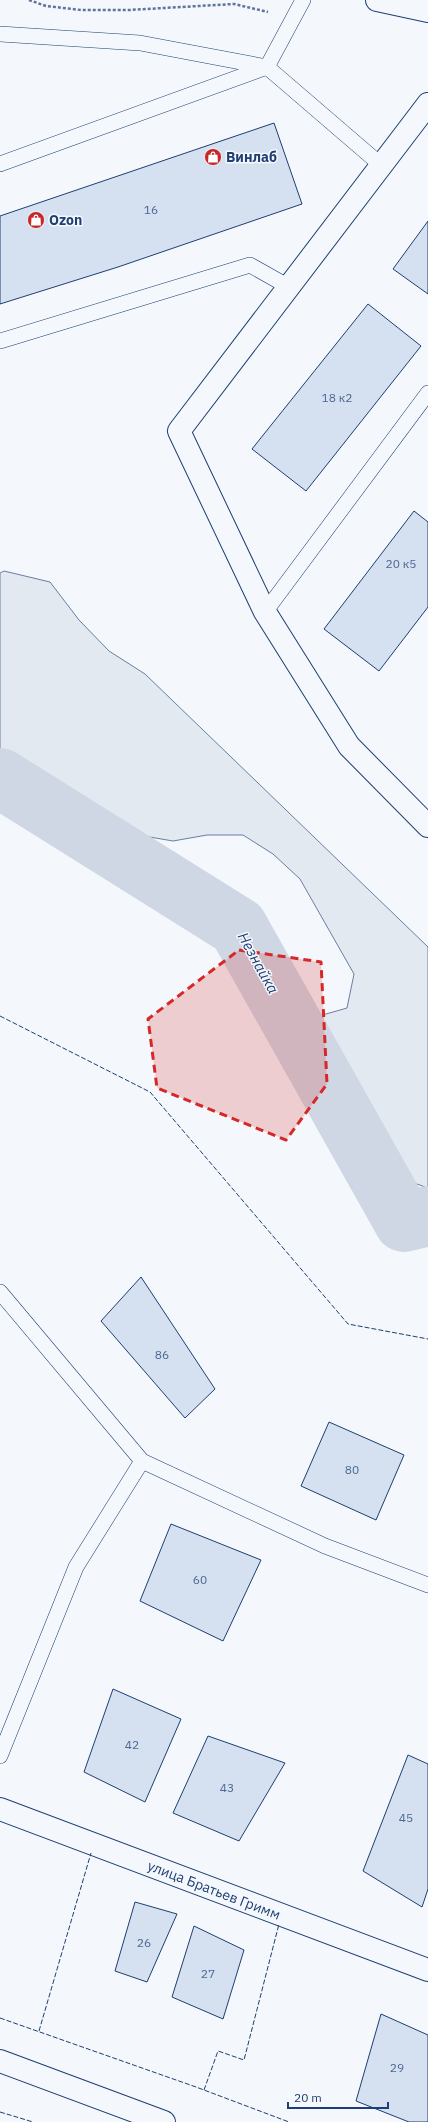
<svg xmlns="http://www.w3.org/2000/svg" width="428" height="2122" font-family="'IBM Plex Sans',sans-serif">
	<style>
		.green { fill: #e3e9f0; stroke: #687fa3 }
		.lines { fill: none; stroke-linecap: round; stroke-linejoin: round }
		.river { stroke: #cfd7e4; stroke-width: 60 }
		.building { fill: #d5e0f0; stroke: #1d3f73 }
		.lane-casing { stroke: #1d3f73; stroke-width: 16 }
		.street-casing { stroke: #1d3f73; stroke-width: 24 }
		.path { stroke: #5e769c; stroke-width: 2.5; stroke-dasharray: 3 2; stroke-linecap: butt }
		.lane { stroke: #f4f7fb; stroke-width: 15 }
		.street { stroke: #f4f7fb; stroke-width: 22 }
		.fence { stroke: #1d3f73; stroke-width: 1; stroke-dasharray: 5 2; stroke-linecap: butt }
		.marked { fill: #d62828; fill-opacity: 0.2; stroke: #d62828; stroke-width: 3; stroke-dasharray: 8 5; stroke-linejoin: round }
		.labels { text-anchor: middle; stroke-width: 3; stroke-linejoin: round; paint-order: stroke }
		.number-label { font-size: 12px; fill: #4b6792 }
		.poi-label { font-size: 14px; font-weight: bold; fill: #1d3f73; stroke: #f4f7fb; text-anchor: start }
		.street-label { font-size: 14px; fill: #1d3f73; stroke: #f4f7fb }
		.water-label { font-size: 15px; font-style: italic; fill: #1d3f73; stroke: #f4f7fb }
	</style>
	<rect width="100%" height="100%" fill="#f4f7fb"/>
	<polygon class="green" points="4,571 50,582 79,620 109,651 145,674 428,947 428,1188 403,1179 342,1087 324,1054 312,1018 347,1008 354,974 300,879 273,854 243,835 207,835 173,841 138,835 61,804 32,783 0,754 0,573"/>
	<g class="lines">
		<polyline class="river" points="0,778 238,927 404,1222 428,1216"/>
	</g>
	<g class="building">
		<polygon points="274,123 302,204 118,267 0,304 0,216"/>
		<polygon points="428,221 428,294 393,269"/>
		<polygon points="368,304 421,346 306,491 252,449"/>
		<polygon points="414,511 428,522 428,607 379,671 324,629"/>
		<polygon points="141,1277 215,1389 185,1418 101,1321"/>
		<polygon points="329,1422 404,1455 376,1520 301,1486"/>
		<polygon points="171,1524 261,1560 223,1641 140,1601"/>
		<polygon points="113,1689 181,1719 145,1802 84,1772"/>
		<polygon points="208,1736 285,1763 239,1841 173,1813"/>
		<polygon points="408,1755 428,1764 428,1889 422,1907 363,1871"/>
		<polygon points="135,1902 177,1914 147,1982 115,1971"/>
		<polygon points="194,1926 244,1950 223,2019 172,1997"/>
		<polygon points="381,2014 428,2035 428,2122 409,2122 356,2101"/>
	</g>
	<g class="lines">
		<g class="lane-casing">
			<g id="lane">
				<polyline points="0,34 140,43 267,67 381,165"/>
				<polyline points="0,164 267,67 303,0"/>
				<polyline points="0,341 250,265 289,287"/>
				<polyline points="265,612 428,393"/>
				<polyline points="0,1292 142,1461 325,1546 428,1585"/>
				<polyline points="0,1756 76,1567 142,1461"/>
			</g>
		</g>
		<g class="street-casing">
			<g id="street">
				<polyline points="377,0 428,11"/>
				<polyline points="428,104 179,431 265,612 349,746 428,826"/>
				<polyline points="0,1809 428,1970"/>
				<polyline points="0,2061 164,2122"/>
			</g>
		</g>
		<polyline class="path" points="29,0 46,6 81,10 129,10 234,4 268,12"/>
		<use href="#lane" class="lane"/>
		<use href="#street" class="street"/>
		<g class="fence">
			<polyline points="0,1016 150,1092 348,1324 428,1339"/>
			<polyline points="0,2018 196,2087 289,2122"/>
			<polyline points="39,2031 91,1853"/>
			<polyline points="204,2090 218,2051 244,2060 279,1924"/>
			<polyline points="0,2112 33,2122"/>
		</g>
	</g>
	<path class="marked" d="M239,950L321,962L327,1084L286,1140L157,1088L148,1019Z"/>
	<defs>
		<g id="shop-disc" transform="scale(0.9)"><circle r="9.5" fill="#c62828" stroke="#f4f7fb"/><path d="M-5-2.5h2.3a2.7 3.5 0 0 1 5.4 0H5L5.5 6h-11ZM-1.5-2.5h3a1.5 2.3 0 0 0-3 0Z" fill="#fff"/></g>
	</defs>
	<g fill-rule="evenodd">
		<use href="#shop-disc" x="213" y="157"/>
		<use href="#shop-disc" x="36" y="220"/>
	</g>
	<g class="labels">
		<g class="number-label">
			<text x="151" y="214">16</text>
			<text x="337" y="402">18 к2</text>
			<text x="401" y="568">20 к5</text>
			<text x="162" y="1359">86</text>
			<text x="352" y="1474">80</text>
			<text x="200" y="1584">60</text>
			<text x="132" y="1749">42</text>
			<text x="227" y="1792">43</text>
			<text x="406" y="1822">45</text>
			<text x="144" y="1947">26</text>
			<text x="208" y="1978">27</text>
			<text x="397" y="2072">29</text>
		</g>
		<g class="poi-label">
			<text x="226" y="162">Винлаб</text>
			<text x="49" y="225">Ozon</text>
		</g>
		<g class="street-label">
			<text transform="translate(214 1890) rotate(21)" y="5">улица Братьев Гримм</text>
		</g>
		<g class="water-label">
			<text transform="translate(258 963) rotate(61)" y="5">Незнайка</text>
		</g>
	</g>
	<path d="M288 2102v6h100v-6" fill="none" stroke="#1d3f73" stroke-width="2"/>
	<text x="294" y="2102" font-size="12" fill="#1d3f73" stroke="#f4f7fb" stroke-width="3" paint-order="stroke">20 m</text>
</svg>
